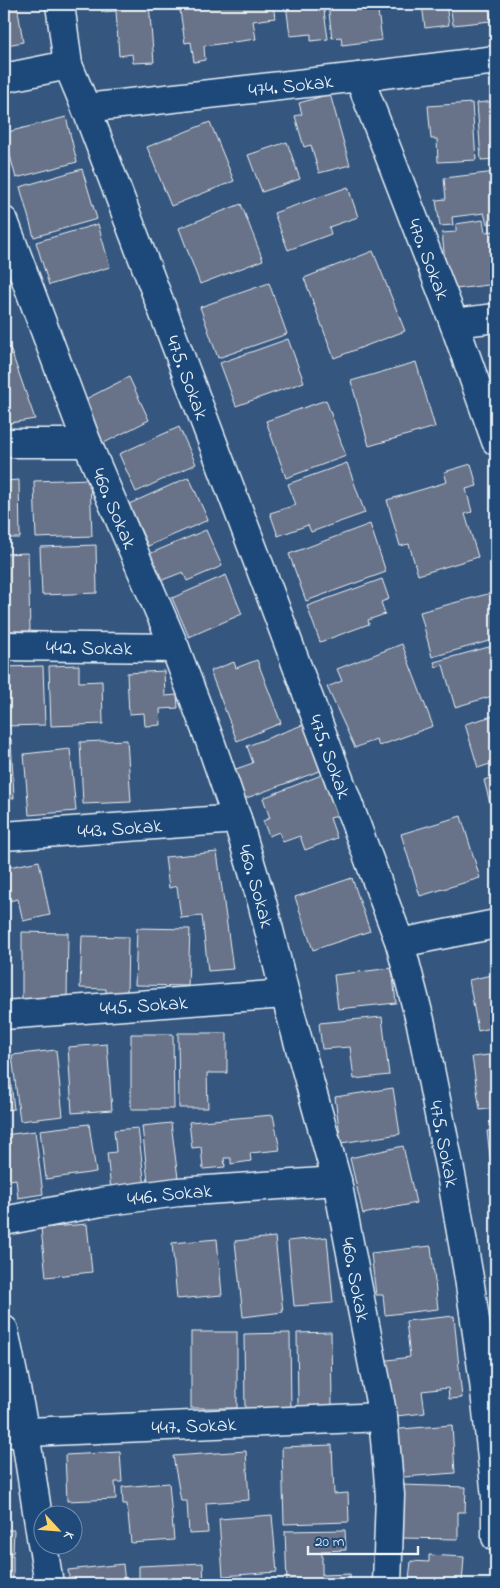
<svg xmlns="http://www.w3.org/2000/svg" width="500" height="1588" font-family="'Indie Flower',sans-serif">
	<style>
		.building { fill: #687288; stroke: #e8f1f8 }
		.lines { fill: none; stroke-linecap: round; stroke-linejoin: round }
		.minor-casing { stroke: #e8f1f8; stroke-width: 31 }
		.minor { stroke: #1f4a7a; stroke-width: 28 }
		.labels { text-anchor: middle; stroke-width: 4; stroke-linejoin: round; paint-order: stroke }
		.street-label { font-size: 20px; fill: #e8f1f8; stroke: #1f4a7a }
	</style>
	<rect width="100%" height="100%" fill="#35567e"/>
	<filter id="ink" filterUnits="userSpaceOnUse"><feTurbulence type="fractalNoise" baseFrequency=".02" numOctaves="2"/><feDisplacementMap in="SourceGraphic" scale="10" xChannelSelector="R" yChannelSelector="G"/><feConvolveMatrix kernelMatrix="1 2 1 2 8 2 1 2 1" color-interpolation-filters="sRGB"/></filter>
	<g filter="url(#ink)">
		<g class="building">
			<polygon points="4,4 17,4 23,42 7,45 6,38 4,38"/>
			<polygon points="101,4 149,4 154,62 133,63 132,54 119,56 116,11 102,12"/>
			<polygon points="179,4 273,4 275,18 253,21 256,39 204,46 205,60 194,62 191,42 185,43"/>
			<polygon points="286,4 323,4 328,39 311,41 311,34 290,36"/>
			<polygon points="328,4 377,4 382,40 342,45 341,37 332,38"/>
			<polygon points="422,4 446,4 449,25 425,28"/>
			<polygon points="450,4 489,4 491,21 453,25"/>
			<polygon points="330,94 350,165 319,173 311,145 304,147 295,116 302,114 299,103"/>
			<polygon points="496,101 496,159 481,160 477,103"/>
			<polygon points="472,103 476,160 438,162 437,139 431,139 428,106"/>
			<polygon points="66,117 77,162 16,178 4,133"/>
			<polygon points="210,122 234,181 171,206 147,147"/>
			<polygon points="287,142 300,179 262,192 248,155"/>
			<polygon points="82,169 97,219 34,237 20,187"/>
			<polygon points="496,172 496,223 487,224 484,213 452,217 453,225 440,226 436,200 446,199 444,178"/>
			<polygon points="348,187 358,217 329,227 331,234 288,250 274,213"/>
			<polygon points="241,204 263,260 200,284 179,228"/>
			<polygon points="483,220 485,232 496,231 496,284 448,290 442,233 456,232 456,224"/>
			<polygon points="98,224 110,267 49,285 36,242"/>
			<polygon points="373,251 405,331 334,358 304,278"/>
			<polygon points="269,283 287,334 218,358 200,307"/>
			<polygon points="288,339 304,382 236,406 220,363"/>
			<polygon points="4,348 10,348 35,419 4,424"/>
			<polygon points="416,362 435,427 369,446 351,381"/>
			<polygon points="129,377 149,420 98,446 78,403"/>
			<polygon points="326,400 346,456 286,478 266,421"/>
			<polygon points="179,427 196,464 136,492 119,454"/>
			<polygon points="347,463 365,513 311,532 308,525 278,536 270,513 296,505 288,484"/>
			<polygon points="471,464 477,486 466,489 472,512 465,514 478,557 418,575 409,544 400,546 387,500 447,482 444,472"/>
			<polygon points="189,477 208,520 148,546 129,504"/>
			<polygon points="90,479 92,536 36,538 34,481"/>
			<polygon points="19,480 20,538 4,538 4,481"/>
			<polygon points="370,524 386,572 306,601 289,554"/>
			<polygon points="206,530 222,566 187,581 183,572 160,581 149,554"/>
			<polygon points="96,545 97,593 42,595 40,547"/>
			<polygon points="28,553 30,631 5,631 4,554"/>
			<polygon points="226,575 242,614 189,637 172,598"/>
			<polygon points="382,579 389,599 381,602 385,614 368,620 369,624 320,642 307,606"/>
			<polygon points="495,592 496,598 496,639 432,657 420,612"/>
			<polygon points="402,644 433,726 379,746 376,739 355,748 327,687 342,681 337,669"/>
			<polygon points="496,645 496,695 455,707 443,665 436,667 434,662"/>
			<polygon points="257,660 281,723 237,741 210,671 234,662 236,668"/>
			<polygon points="79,665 79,682 102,681 103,724 51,726 49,666"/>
			<polygon points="43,666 45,725 4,726 4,667"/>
			<polygon points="164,671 165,696 177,695 178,708 160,709 161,725 145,726 144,713 129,714 127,673"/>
			<polygon points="496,715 496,762 478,768 465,724"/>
			<polygon points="305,724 322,770 244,799 233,770 253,763 247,746"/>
			<polygon points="11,739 14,798 4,798 4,740"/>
			<polygon points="127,740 131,802 83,804 80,742"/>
			<polygon points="70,749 76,811 29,815 24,754"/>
			<polygon points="324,774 340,815 330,818 337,838 305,850 300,836 283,842 279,832 269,836 263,821 270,818 263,798"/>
			<polygon points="496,776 496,827 484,780"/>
			<polygon points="461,816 480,878 420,896 401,834"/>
			<polygon points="217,852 233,969 208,971 202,916 181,918 177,886 169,888 165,857"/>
			<polygon points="39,861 50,915 23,921 18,899 4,902 4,868"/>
			<polygon points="352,878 370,931 313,950 295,897"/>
			<polygon points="137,928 190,929 188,986 135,985"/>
			<polygon points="22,932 68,933 67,999 22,999"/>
			<polygon points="82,936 128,937 127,995 106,994 106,989 80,988"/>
			<polygon points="392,968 396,1003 338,1009 334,975"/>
			<polygon points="496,974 496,1027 478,1031 469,980"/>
			<polygon points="382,1017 389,1075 354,1079 350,1047 322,1049 319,1023"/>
			<polygon points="178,1033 227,1033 227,1073 207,1073 208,1108 179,1108"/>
			<polygon points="131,1034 173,1034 174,1109 131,1109"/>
			<polygon points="107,1044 112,1110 72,1113 68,1047"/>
			<polygon points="4,1048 7,1048 14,1109 4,1110"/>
			<polygon points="56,1050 63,1116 20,1121 12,1055"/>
			<polygon points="496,1054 496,1108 480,1110 472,1057"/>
			<polygon points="393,1088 400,1134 341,1143 335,1097"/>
			<polygon points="273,1115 280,1150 250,1153 251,1161 231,1164 231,1158 224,1158 225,1167 203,1169 201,1147 192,1148 189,1122"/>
			<polygon points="171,1123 178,1178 148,1182 142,1126"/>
			<polygon points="89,1124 96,1172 46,1179 40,1130"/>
			<polygon points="138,1128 145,1187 111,1190 107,1153 116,1152 114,1130"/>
			<polygon points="496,1130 496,1163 491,1164 487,1131"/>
			<polygon points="35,1131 43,1194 18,1198 16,1179 4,1181 4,1135"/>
			<polygon points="403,1146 416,1203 363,1214 350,1158"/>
			<polygon points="491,1167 496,1167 496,1200 495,1200"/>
			<polygon points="87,1224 92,1272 46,1277 41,1228"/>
			<polygon points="275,1237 283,1312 243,1317 235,1241"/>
			<polygon points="327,1237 333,1303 294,1306 288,1241"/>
			<polygon points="217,1239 222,1295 177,1299 172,1243"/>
			<polygon points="431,1246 438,1309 385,1315 383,1295 376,1295 371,1253"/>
			<polygon points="454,1316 462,1398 449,1399 448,1388 422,1391 425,1413 396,1416 394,1397 385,1398 381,1361 410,1357 406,1321"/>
			<rect x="191" y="1332" width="46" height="76"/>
			<polygon points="331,1332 332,1406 298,1407 297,1333"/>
			<polygon points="290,1333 291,1411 245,1412 244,1334"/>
			<polygon points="452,1425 455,1473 391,1478 388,1430"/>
			<polygon points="332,1445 334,1494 348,1493 349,1522 284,1524 282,1447"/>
			<polygon points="246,1451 249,1500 206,1503 208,1533 189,1534 187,1501 181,1501 173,1456"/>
			<polygon points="120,1452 122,1482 115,1482 116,1499 67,1501 65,1455"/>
			<polygon points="169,1483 174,1540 131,1543 127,1504 123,1504 122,1487"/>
			<polygon points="402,1485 466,1487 465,1512 458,1512 458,1539 400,1538"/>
			<polygon points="272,1515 277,1572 223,1576 219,1519"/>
			<polygon points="4,1530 14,1530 13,1553 4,1552"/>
			<polygon points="345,1530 346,1550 322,1551 322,1575 350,1574 351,1584 287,1584 285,1531"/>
			<rect x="4" y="1555" width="9" height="26"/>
			<polygon points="429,1555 464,1557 462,1584 430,1584 430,1580 409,1579 411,1561 429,1562"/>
			<polygon points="203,1563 204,1584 139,1584 139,1566"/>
			<polygon points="123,1564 125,1584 70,1584 68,1570"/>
		</g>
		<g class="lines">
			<g class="minor-casing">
				<g id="minor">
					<path id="s1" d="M60,4L68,65L86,108L266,583L400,943L421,1024L452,1180L469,1278L484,1382L496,1497V1537"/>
					<path id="s2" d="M359,77L454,323L496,441"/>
					<polyline points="4,78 68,65"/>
					<path id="s3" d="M86,108L359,77L496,60"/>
					<path id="s4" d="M4,221L87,443L175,648L209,738L237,819L262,902L285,994L337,1181L383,1417L390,1495L387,1584"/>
					<polyline points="454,323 496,318"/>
					<polyline points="4,443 87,443"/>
					<path id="s5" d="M4,646L175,648"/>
					<path id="s6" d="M4,836L237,819"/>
					<polyline points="400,943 496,924"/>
					<path id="s7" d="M4,1015L285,994"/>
					<path id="s8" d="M4,1221L101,1202L178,1192L337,1181"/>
					<polyline points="4,1330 25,1433 42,1543"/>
					<path id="s9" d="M4,1433L383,1417"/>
					<polyline points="43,1546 49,1584"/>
				</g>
			</g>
			<use href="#minor" class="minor"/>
		</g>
	</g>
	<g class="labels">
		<g class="street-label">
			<text dy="7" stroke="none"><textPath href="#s3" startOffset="206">474. Sokak</textPath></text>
			<text dy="7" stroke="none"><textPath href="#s2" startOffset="195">470. Sokak</textPath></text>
			<text dy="7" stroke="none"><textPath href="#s1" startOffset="396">475. Sokak</textPath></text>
			<text dy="7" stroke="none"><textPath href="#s4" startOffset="308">460. Sokak</textPath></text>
			<text dy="7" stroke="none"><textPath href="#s5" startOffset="85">442. Sokak</textPath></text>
			<text dy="7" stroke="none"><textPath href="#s1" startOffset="801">475. Sokak</textPath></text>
			<text dy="7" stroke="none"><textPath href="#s6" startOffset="116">443. Sokak</textPath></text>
			<text dy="7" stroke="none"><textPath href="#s4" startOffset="712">460. Sokak</textPath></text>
			<text dy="7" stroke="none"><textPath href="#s7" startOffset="140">445. Sokak</textPath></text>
			<text dy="7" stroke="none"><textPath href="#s1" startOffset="1206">475. Sokak</textPath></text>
			<text dy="7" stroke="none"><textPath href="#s8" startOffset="168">446. Sokak</textPath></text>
			<text dy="7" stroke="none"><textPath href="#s4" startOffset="1118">460. Sokak</textPath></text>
			<text dy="7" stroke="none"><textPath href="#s9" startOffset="190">447. Sokak</textPath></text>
		</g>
	</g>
	<rect width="500" height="1588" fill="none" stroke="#1f4a7a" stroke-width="20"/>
	<rect x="10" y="10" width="480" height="1568" fill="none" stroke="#e8f1f8" stroke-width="2" filter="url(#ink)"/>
	<g transform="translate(58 1530) rotate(116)"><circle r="24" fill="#1f4a7a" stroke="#6f8dac"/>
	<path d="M0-4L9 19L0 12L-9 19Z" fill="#ffd166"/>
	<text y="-8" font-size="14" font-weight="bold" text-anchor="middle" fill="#e8f1f8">K</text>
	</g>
	<path d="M308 1546v8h110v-8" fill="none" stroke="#e8f1f8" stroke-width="2.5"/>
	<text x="315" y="1546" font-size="15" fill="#e8f1f8" stroke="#1f4a7a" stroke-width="4" paint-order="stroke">20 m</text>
</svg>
